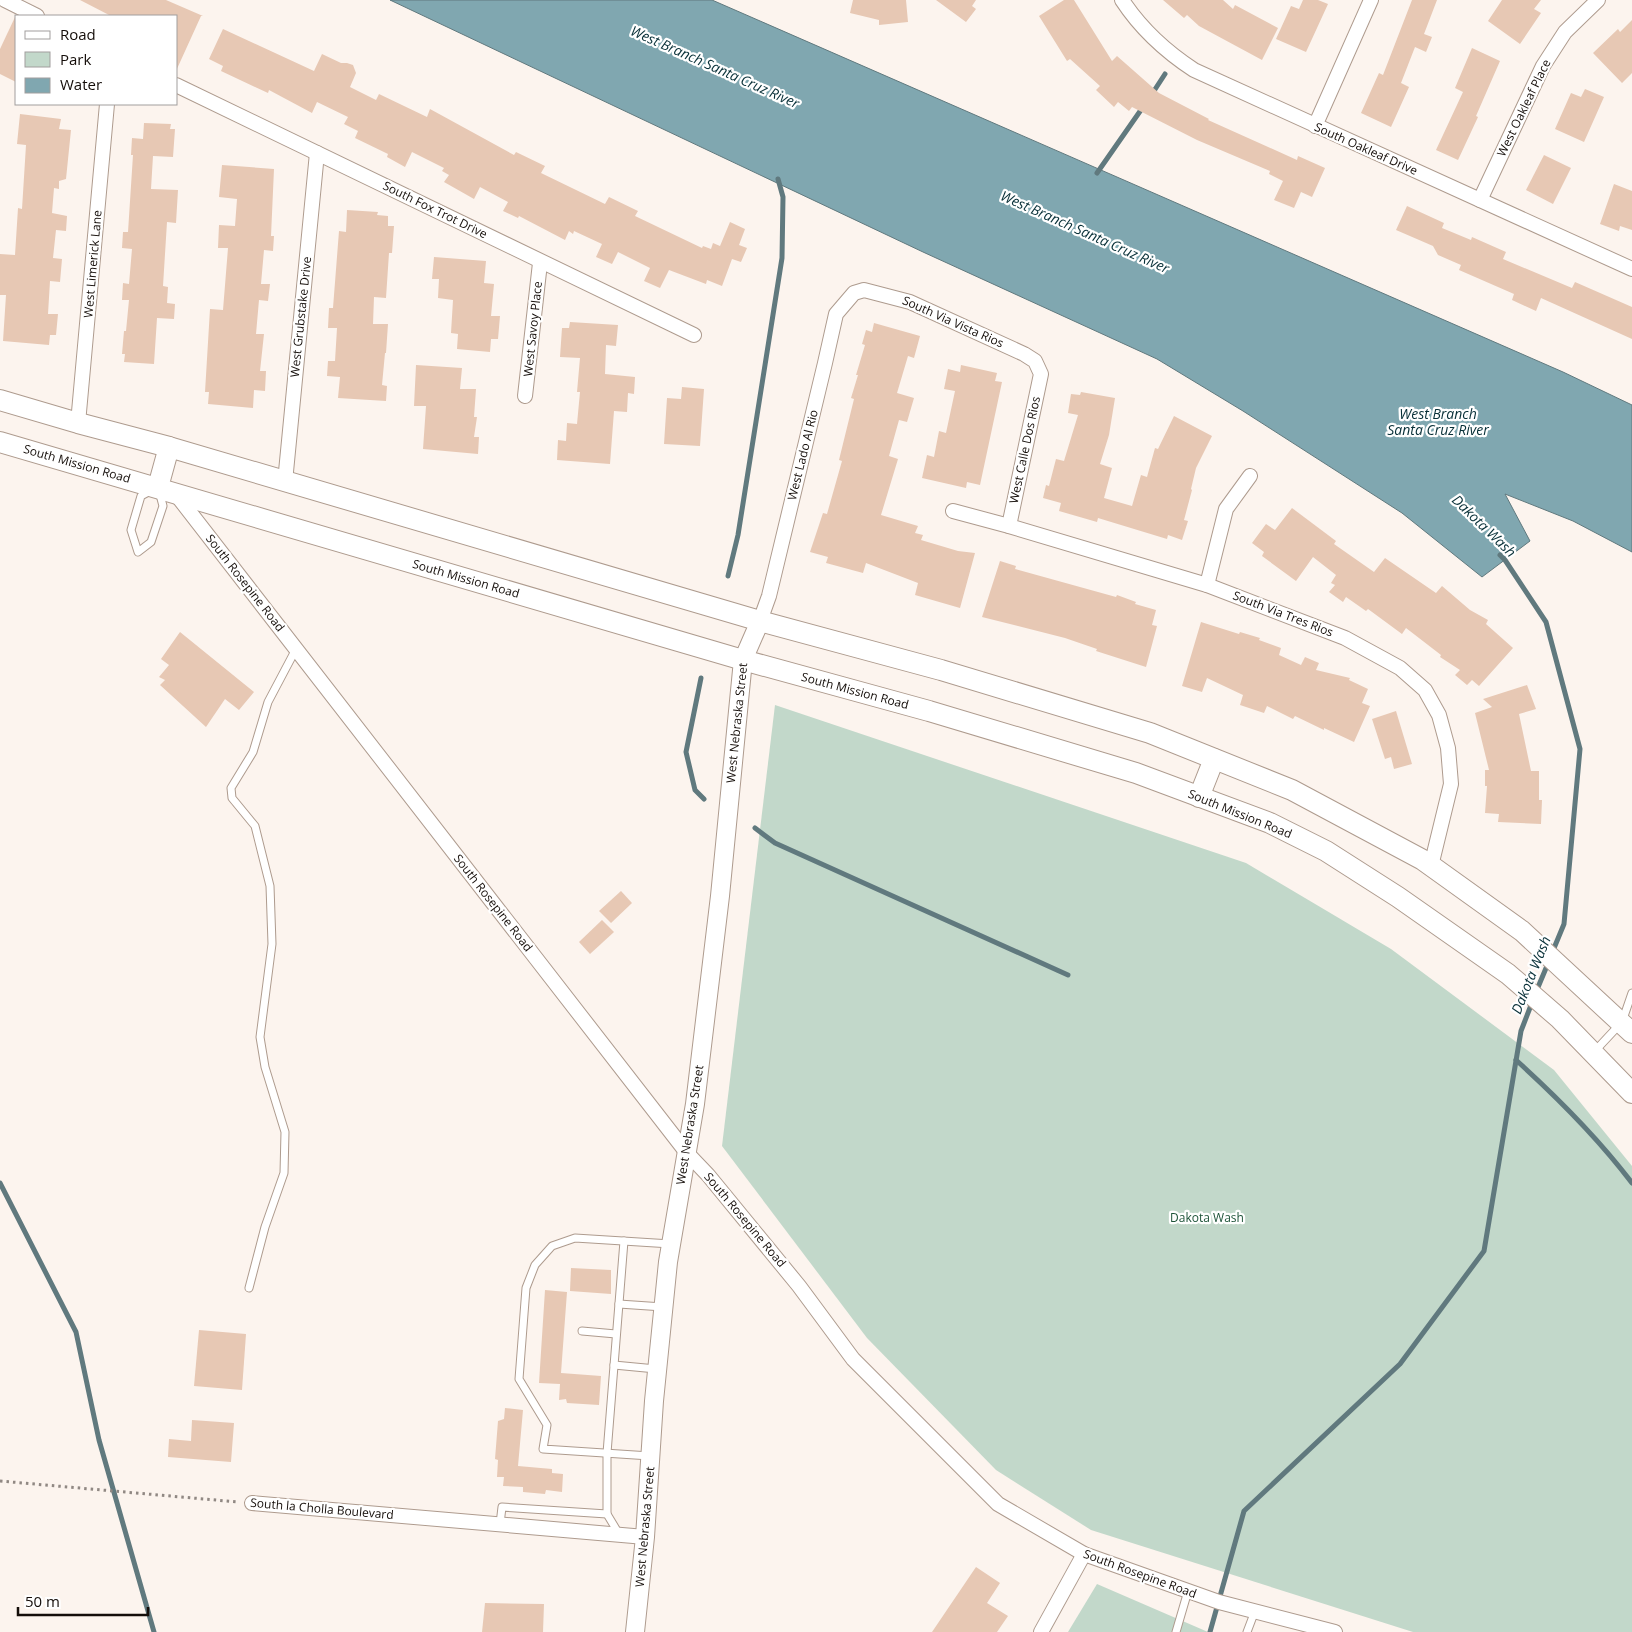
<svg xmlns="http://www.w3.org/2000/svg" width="1632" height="1632" font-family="'Open Sans',sans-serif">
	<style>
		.green { fill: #c2d8ca }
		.water { fill: #80a7b0; stroke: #60797e }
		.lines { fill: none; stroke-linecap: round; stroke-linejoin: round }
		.stream { stroke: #60797e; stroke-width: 5 }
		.building { fill: #e7c8b4 }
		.service-casing { stroke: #ae9b8e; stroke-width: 9 }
		.minor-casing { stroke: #ae9b8e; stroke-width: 16 }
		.tertiary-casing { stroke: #ae9b8e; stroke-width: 20 }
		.secondary-casing { stroke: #ae9b8e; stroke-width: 22 }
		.path { stroke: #908883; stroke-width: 3; stroke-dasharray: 2.5 4; stroke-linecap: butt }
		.service { stroke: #fff; stroke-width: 7 }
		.minor { stroke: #fff; stroke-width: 14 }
		.tertiary { stroke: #fff; stroke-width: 18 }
		.secondary { stroke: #fff; stroke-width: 20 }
		.labels { text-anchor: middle; stroke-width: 4.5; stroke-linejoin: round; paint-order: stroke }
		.street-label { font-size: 12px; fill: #140d09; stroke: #fff }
		.park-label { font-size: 12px; fill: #1d5338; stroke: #fff }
		.water-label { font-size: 14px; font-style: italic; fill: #072f37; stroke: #fff }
	</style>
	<rect width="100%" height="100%" fill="#fcf4ee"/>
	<g class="green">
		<polygon points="775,705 1246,863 1391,949 1554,1070 1632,1166 1632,1632 1413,1632 1091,1530 996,1470 867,1338 722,1146"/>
		<polygon points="1097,1584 1208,1632 1068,1632"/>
	</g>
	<polygon class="water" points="390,0 712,0 1563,372 1632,405 1632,552 1573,521 1505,494 1530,541 1482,577 1402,513 1243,411 1157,359 923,252"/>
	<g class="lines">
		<g class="stream">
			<polyline points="1152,94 1165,74"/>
			<polyline points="1097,173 1143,107"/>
			<polyline points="1500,555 1505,560 1546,622 1580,749 1564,924 1552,953"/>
			<polyline points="728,576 738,535 782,258 783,197 778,179"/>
			<polyline points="701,678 686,752 695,790 704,799"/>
			<polyline points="755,828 775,843 1068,975"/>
			<polyline points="1536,992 1549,961"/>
			<path d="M1516,1060C1558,1098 1598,1138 1632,1183"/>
			<polyline points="0,1183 76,1332 99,1440 154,1632"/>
			<polyline points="1210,1632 1244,1511 1400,1364 1484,1251 1521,1031 1533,1000"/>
		</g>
	</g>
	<g class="building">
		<polygon points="80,0 166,0 203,16 201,16 176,71 176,16 111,16"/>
		<polygon points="853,0 906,0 908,22 879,25 879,20 850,13"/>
		<polygon points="936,0 976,0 972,6 976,9 966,22"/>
		<polygon points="1064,0 1074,0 1112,61 1117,56 1159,93 1209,119 1208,120 1297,160 1298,156 1325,168 1312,197 1301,192 1294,208 1274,200 1283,181 1269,174 1270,171 1197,140 1132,107 1129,111 1118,102 1114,107 1096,90 1100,86 1070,59 1067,61 1039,16"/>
		<polygon points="1163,0 1223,0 1233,9 1235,5 1278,28 1262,60 1199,26 1187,15 1184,18"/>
		<polygon points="1303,0 1318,0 1328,4 1306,52 1276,39 1291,6 1299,9"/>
		<polygon points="1412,0 1437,0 1424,34 1432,37 1426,52 1415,47 1401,83 1409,87 1391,127 1361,113 1379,73 1383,75"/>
		<polygon points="1502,0 1541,0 1534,9 1541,13 1520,44 1488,21"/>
		<polygon points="16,15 16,82 0,74 0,49"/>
		<polygon points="1632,20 1632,73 1622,83 1593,53 1618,29 1620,32"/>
		<polygon points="223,29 314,71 322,54 341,63 347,63 353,65 356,73 350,87 376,100 379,94 427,117 430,109 514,155 516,152 545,166 541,173 605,204 609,197 638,211 635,216 702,248 703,246 711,249 713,243 720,246 730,222 745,229 739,245 747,248 741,262 732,259 722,286 707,280 706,284 669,270 660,288 644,281 650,268 618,252 612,264 596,257 602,244 574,231 573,234 569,231 565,240 519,216 518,218 503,211 508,202 480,187 474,199 444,182 449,175 442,171 444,168 412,152 405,167 387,157 388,154 355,138 358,131 344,124 348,117 317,102 312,113 269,90 268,93 221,71 223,66 209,59"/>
		<polygon points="1472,48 1500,61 1476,116 1478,117 1458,160 1436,150 1463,92 1455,88"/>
		<polygon points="1585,89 1604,97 1584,142 1555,129 1571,93 1581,97"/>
		<polygon points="20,114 61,119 59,129 71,130 66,179 59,181 59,189 54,188 52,213 67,216 66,231 56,230 53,258 62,259 60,282 50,281 48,314 58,314 56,335 50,335 49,345 3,341 6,295 0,295 0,254 15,255 18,208 22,209 26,145 17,144"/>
		<polygon points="144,123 171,124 170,129 175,129 173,157 153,156 151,189 178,190 176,223 167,222 163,286 168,287 167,303 175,304 174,319 157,318 154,364 124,362 125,354 122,354 124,331 126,331 129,300 122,300 123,283 129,284 132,249 122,248 123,232 128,232 133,155 131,155 132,138 143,139"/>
		<polygon points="1544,155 1571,168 1553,204 1526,190"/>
		<polygon points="222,165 274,169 271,236 274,236 273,251 264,250 261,284 270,284 268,301 259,300 256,334 264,334 260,371 266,371 265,391 254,390 253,408 208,404 209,392 205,392 210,309 223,310 228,248 218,248 219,225 235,226 237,199 219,197"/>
		<polygon points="1614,184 1632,191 1632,230 1620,226 1619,231 1600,224"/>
		<polygon points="1407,206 1444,223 1442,228 1471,240 1472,237 1506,252 1503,259 1572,288 1575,282 1632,307 1632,339 1541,298 1536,311 1512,300 1514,294 1459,270 1461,265 1438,255 1433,246 1396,230"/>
		<polygon points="347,210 378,212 377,215 388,216 388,226 394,226 392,253 389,253 386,298 374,297 373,324 388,324 386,353 385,353 382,385 387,386 386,401 338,398 340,377 327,376 328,361 335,361 337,328 328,328 329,308 333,308 339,231 346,232"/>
		<polygon points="434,257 486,261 484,283 494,284 491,316 500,316 498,339 491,339 490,352 457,349 458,334 451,333 453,300 438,298 439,279 432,279"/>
		<polygon points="570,322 618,325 616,346 606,345 605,374 635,377 634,394 628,393 627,412 614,411 610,464 557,460 558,440 566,441 567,423 577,424 580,392 577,392 580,358 560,357 562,328 569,328"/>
		<polygon points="874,323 920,336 914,358 908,356 897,393 914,398 907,422 899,420 889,456 898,459 881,515 918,526 915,533 923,535 921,540 958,551 975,553 960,608 915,595 918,583 866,563 863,573 826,563 828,557 810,552 823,513 827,514 842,461 839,460 854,399 851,398 858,375 856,375 865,345 862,344 866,330 872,332"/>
		<polygon points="416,365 462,368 460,389 476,389 474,417 477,417 474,437 479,437 478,454 423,449 426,406 414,406"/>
		<polygon points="961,365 997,373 995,381 1002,382 980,485 967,482 966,488 922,478 927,455 934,457 939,431 946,433 955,391 944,389 948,369 960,372"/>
		<polygon points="682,387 704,389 700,446 664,444 667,398 681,399"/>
		<polygon points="1081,392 1115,398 1109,435 1100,464 1112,468 1104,498 1132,506 1141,475 1147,477 1155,448 1158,449 1174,416 1212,436 1196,468 1191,489 1192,490 1184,520 1188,521 1182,540 1168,535 1167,539 1098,518 1097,522 1059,511 1061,503 1043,498 1046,485 1049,486 1056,459 1064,461 1078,415 1068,413 1071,394 1080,395"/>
		<polygon points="1292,508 1336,541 1334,544 1374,572 1385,558 1436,593 1442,586 1470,610 1488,620 1486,624 1513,648 1479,686 1472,680 1467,685 1455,675 1460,670 1440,657 1441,655 1406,628 1402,634 1368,609 1366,611 1346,597 1343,602 1329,592 1335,585 1331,583 1336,575 1313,557 1296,581 1262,556 1264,552 1252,543 1266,524 1275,530"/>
		<polygon points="1000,561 1016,566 1015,569 1116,597 1117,595 1136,602 1135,604 1156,610 1152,625 1157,626 1146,667 1096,651 1097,649 1065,638 982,617"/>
		<polygon points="1201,622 1239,634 1240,632 1260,638 1259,640 1281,648 1279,655 1301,665 1305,657 1319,663 1316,670 1350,678 1349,680 1368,689 1362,703 1370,706 1354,742 1324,728 1324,730 1295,716 1293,719 1267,706 1264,713 1240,705 1243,695 1207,678 1202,692 1182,686"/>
		<polygon points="180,632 254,692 239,710 225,699 206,727 160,685 165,680 159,677 169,665 161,659"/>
		<polygon points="1527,685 1536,709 1519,714 1531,771 1539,771 1539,800 1542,800 1541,824 1498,822 1499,814 1485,813 1487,786 1485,786 1485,770 1489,770 1475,713 1492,707 1483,699"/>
		<polygon points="1396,711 1412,764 1394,769 1391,757 1385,759 1372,719"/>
		<polygon points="621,891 632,903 611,923 599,911"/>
		<polygon points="602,920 614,932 590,954 579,942"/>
		<polygon points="571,1268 611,1270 611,1294 570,1291"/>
		<polygon points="545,1290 567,1292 561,1373 601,1376 599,1405 567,1403 566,1399 559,1400 560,1384 539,1383"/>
		<polygon points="199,1330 246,1334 242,1390 194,1386"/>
		<polygon points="505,1408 523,1410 518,1466 552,1469 552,1473 563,1474 562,1492 546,1490 545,1494 523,1492 523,1487 503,1486 504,1477 497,1477 498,1460 495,1459 498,1421 504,1419"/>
		<polygon points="192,1420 234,1423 231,1462 168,1457 169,1439 191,1441"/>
		<polygon points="976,1567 1000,1583 987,1603 1008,1616 997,1632 932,1632"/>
		<polygon points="485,1603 544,1604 543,1632 482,1632"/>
	</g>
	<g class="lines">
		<g class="service-casing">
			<g id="service">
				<polygon points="158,487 163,506 151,542 138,552 131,530 141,496"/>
				<polyline points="1594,1052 1622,1022 1632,993"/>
				<polyline points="249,1288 265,1227 284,1173 285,1132 265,1067 260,1037 272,944 270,886 255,826 232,798 231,788 253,752 268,702 296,649"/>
				<polyline points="619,1304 663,1307"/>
				<polyline points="582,1331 616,1334"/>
				<polyline points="614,1365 656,1369"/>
				<polyline points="650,1456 543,1449 547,1425 519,1379 526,1288 535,1265 552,1246 575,1238 671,1244"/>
				<polyline points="500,1524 502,1507 607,1514"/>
				<polyline points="619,1534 607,1514 607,1453 624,1241"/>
				<polyline points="1176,1632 1188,1591"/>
				<polyline points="1247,1632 1255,1611"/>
			</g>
		</g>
		<g class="minor-casing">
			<g id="minor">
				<polyline points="5,0 37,16"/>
				<path d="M1122,0C1141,29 1165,51 1194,70L1632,269"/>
				<path d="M176,85C349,168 521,253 694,335"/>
				<polyline points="1315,126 1371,0"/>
				<polyline points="1480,200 1543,66 1565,32 1598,0"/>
				<polyline points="525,396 540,263"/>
				<polyline points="78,423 107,104"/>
				<polyline points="285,482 317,153"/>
				<polyline points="175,493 687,1153 708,1175 799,1286 853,1359 998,1504 1084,1554 1219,1602 1335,1632"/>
				<polyline points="953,511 1009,526 1207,585 1345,638 1400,668 1425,690 1439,715 1448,748 1451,784 1431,866"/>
				<polyline points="1207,585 1226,509 1250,476"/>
				<polyline points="760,621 769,596 825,363 836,314 854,293 864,290 910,302 1024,354 1035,361 1041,374 1009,526"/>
				<polyline points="252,1503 645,1537"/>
				<polyline points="1041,1632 1084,1554"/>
			</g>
		</g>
		<g class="tertiary-casing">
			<polyline id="tertiary" points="635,1632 645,1537 654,1401 668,1262 695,1104 720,896 743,660 760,621"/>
		</g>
		<g class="secondary-casing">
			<g id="secondary">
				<polyline points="0,400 78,423 169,447 760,621 941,670 1150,733 1292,790 1423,860 1522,931 1632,1033"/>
				<polyline points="0,442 743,660 929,711 1136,773 1270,823 1326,851 1398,897 1508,974 1560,1019 1632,1093"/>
				<polyline points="158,487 169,447"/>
				<polyline points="1199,797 1214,759"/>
			</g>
		</g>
		<polyline class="path" points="0,1481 238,1502"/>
		<use href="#service" class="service"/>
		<use href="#minor" class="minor"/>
		<use href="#tertiary" class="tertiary"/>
		<use href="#secondary" class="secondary"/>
	</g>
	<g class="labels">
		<g class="street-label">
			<text transform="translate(1524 108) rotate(-64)" y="4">West Oakleaf Place</text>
			<text transform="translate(1366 149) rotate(24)" y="4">South Oakleaf Drive</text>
			<text transform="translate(435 210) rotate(26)" y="4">South Fox Trot Drive</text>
			<text transform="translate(93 264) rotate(-85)" y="4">West Limerick Lane</text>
			<text transform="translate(301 317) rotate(-84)" y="4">West Grubstake Drive</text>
			<text transform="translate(953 322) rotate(24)" y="4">South Via Vista Rios</text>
			<text transform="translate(533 329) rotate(-84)" y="4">West Savoy Place</text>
			<text transform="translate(1025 450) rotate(-78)" y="4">West Calle Dos Rios</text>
			<text transform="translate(803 455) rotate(-76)" y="4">West Lado Al Rio</text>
			<text transform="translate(77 464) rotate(16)" y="4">South Mission Road</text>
			<text transform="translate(466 579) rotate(16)" y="4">South Mission Road</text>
			<text transform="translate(245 583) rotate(52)" y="4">South Rosepine Road</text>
			<text transform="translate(1283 614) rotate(21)" y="4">South Via Tres Rios</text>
			<text transform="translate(855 691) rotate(15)" y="4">South Mission Road</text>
			<text transform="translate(737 723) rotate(-84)" y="4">West Nebraska Street</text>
			<text transform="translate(1240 814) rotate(22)" y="4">South Mission Road</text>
			<text transform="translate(493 903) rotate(52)" y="4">South Rosepine Road</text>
			<text transform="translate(690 1125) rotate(-81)" y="4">West Nebraska Street</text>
			<text transform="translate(745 1220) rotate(50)" y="4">South Rosepine Road</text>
			<text transform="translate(322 1509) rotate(5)" y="4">South la Cholla Boulevard</text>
			<text transform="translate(645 1527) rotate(-85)" y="4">West Nebraska Street</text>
			<text transform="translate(1140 1574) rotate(20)" y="4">South Rosepine Road</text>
		</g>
		<g class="park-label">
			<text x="1207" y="1222">Dakota Wash</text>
		</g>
		<g class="water-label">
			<text transform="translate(715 67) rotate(24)" y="5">West Branch Santa Cruz River</text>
			<text transform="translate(1085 232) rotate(24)" y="5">West Branch Santa Cruz River</text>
			<text x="1438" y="419">West Branch<tspan x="1438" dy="16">Santa Cruz River</tspan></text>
			<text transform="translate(1484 526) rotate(44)" y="5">Dakota Wash</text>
			<text transform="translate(1531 975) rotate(-68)" y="5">Dakota Wash</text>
		</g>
	</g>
	<rect x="15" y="15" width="162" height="90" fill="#ffffff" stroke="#a19e9d"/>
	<rect x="25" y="31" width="25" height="8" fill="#ffffff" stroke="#a19e9d"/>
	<text x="60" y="40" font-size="15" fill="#140d09">Road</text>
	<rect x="25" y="52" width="25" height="15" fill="#c2d8ca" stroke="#a19e9d"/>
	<text x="60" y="65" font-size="15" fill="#140d09">Park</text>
	<rect x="25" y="78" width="25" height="15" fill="#80a7b0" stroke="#a19e9d"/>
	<text x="60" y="90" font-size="15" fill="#140d09">Water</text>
	<path d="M18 1607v8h130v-8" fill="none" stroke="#140d09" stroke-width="2.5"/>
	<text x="25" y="1607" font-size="15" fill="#140d09" stroke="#ffffff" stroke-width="4" paint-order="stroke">50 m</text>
</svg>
